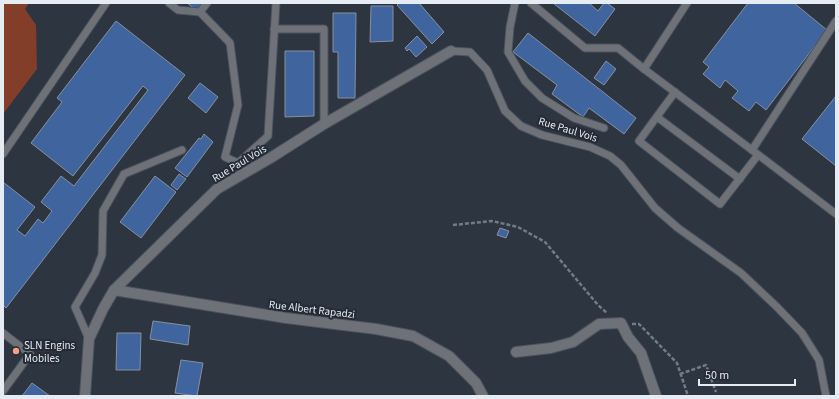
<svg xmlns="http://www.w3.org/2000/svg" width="839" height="399" font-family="'Source Sans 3',sans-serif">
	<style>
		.water { fill: #823e28 }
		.building { fill: #40659e; stroke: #86909e }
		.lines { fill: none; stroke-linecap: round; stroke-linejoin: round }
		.service-casing { stroke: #4b525d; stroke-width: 9 }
		.minor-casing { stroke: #4b525d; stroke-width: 12 }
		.tertiary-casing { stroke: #4b525d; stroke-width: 12 }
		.path { stroke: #737b85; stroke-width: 2.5; stroke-dasharray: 4 2; stroke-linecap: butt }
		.service { stroke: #6e7278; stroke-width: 7 }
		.minor { stroke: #6e7278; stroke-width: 10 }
		.tertiary { stroke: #6e7278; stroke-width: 10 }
		.poi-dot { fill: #f39f84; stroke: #232b36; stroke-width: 1.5 }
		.labels { text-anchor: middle; stroke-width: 4; stroke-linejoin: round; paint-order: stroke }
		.street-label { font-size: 11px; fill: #e6ecf3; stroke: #232b36 }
		.poi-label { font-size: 11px; fill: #e6ecf3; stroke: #232b36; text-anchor: start }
	</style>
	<rect width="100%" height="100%" fill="#2d3541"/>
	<polygon class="water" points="3,3 29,3 25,9 36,25 37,69 3,114"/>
	<g class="building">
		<polygon points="187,3 206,3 199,12"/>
		<polygon points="399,3 419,3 444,32 432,44 397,5"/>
		<polygon points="553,3 589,3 598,11 604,3 607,3 615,9 595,36"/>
		<polygon points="748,3 794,3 827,30 766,110 756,102 749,111 732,98 738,91 725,80 720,88 703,74 709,67 703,62"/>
		<polygon points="371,6 393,6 393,41 370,42"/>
		<polygon points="333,13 356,13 355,98 338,98 338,52 333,52"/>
		<polygon points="116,21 185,75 6,308 3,305 3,182 35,207 17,230 25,236 38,219 43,223 52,211 41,202 61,176 74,186 148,90 143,86 73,176 31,143 62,102 57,98"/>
		<polygon points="528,33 636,118 624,134 589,108 583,117 552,94 557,85 513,52"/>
		<polygon points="417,36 427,47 416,57 409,49 407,51 405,48"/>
		<polygon points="285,51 314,51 314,116 285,117"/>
		<polygon points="606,61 616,69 604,85 594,78"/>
		<polygon points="200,83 218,97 206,113 188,98"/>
		<polygon points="836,96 836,166 802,139"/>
		<polygon points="204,134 213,142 187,177 175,168 199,138 201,139"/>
		<polygon points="179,174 186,179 177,190 171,185"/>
		<polygon points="155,176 176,192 141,238 120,222"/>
		<polygon points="500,228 509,231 506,238 497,235"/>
		<polygon points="153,321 190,326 188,345 150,339"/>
		<polygon points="117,333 141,333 140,370 116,370"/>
		<polygon points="181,360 203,363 197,396 175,393"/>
		<polygon points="32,383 50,396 22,396"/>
	</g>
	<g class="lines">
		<g class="service-casing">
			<g id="service">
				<polyline points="169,3 178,10 200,12 207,3"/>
				<polyline points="515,3 510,27 508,52 525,81 542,98 574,118 604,128"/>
				<polyline points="531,3 585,48 618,48 644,69 752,150"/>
				<polyline points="200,12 230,43 238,105 225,157 238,163 268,136 276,3"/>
				<polyline points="836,21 752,150 836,214"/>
				<polyline points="274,29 324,29 324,124"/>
				<polyline points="451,51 470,52 487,70 505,111 521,126 542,135 590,147 610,156 621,165 655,208 678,228 741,273 777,307 802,333 819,360 826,396"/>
				<polyline points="644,69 687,3"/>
				<polyline points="675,92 639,141 720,204 758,155"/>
				<polyline points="657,117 740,179"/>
				<polyline points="3,154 106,3"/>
				<polyline points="3,333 30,354 3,391"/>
				<polyline points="89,339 75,307 95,273 102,255 103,211 124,174 182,150"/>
			</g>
		</g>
		<g class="minor-casing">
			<g id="minor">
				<polyline points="114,290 286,318 376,329 413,336 449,356 476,383 483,396"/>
				<polyline points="516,352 551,348 573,342 599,324 621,323 628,337 641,353 656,396"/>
			</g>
		</g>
		<g class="tertiary-casing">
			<polyline id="tertiary" points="85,396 89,339 103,309 114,290 217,189 272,157 324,124 451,51"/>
		</g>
		<g class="path">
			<polyline points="453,225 492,221 518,227 545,242 598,305 607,313"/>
			<polyline points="632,324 639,324 677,363 688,396"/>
			<polyline points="680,374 706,365 716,392"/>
		</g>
		<use href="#service" class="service"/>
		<use href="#minor" class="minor"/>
		<use href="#tertiary" class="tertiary"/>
	</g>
	<circle class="poi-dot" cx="16" cy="351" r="4"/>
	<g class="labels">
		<g class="street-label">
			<text transform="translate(568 129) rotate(17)" y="4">Rue Paul Vois</text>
			<text transform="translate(239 163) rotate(-31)" y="4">Rue Paul Vois</text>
			<text transform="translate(312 309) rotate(7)" y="4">Rue Albert Rapadzi</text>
		</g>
		<g class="poi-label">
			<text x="24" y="349">SLN Engins<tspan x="24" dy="13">Mobiles</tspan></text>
		</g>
	</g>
	<rect width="839" height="399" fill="none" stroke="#e6ecf3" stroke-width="8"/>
	<path d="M699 379v6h96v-6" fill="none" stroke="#e6ecf3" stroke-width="2"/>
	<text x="705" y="379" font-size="12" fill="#e6ecf3" stroke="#232b36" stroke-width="3" paint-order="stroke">50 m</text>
</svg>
